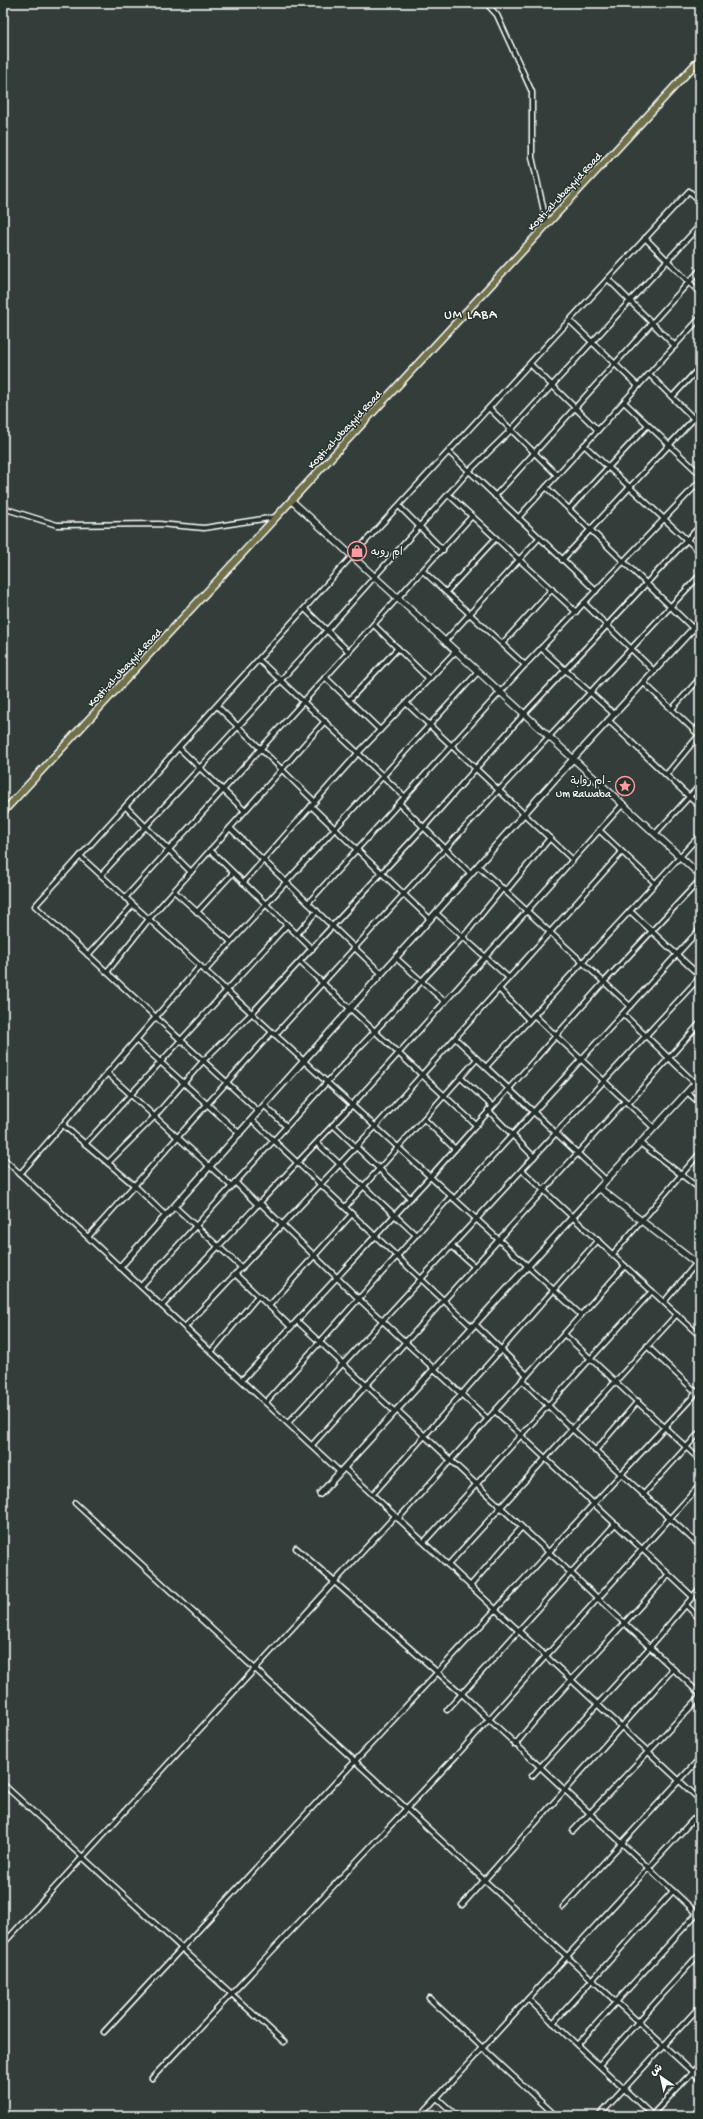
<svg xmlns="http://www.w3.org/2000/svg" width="703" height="2119" font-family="'Gochi Hand','Playpen Sans Arabic',sans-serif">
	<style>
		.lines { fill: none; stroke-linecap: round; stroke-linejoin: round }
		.minor-casing { stroke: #fff; stroke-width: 7 }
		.tertiary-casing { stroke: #fff; stroke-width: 8 }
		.secondary-casing { stroke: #fff; stroke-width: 8 }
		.trunk-casing { stroke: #fff; stroke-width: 9 }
		.minor { stroke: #26332d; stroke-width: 4 }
		.tertiary { stroke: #26332d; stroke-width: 5 }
		.secondary { stroke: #26332d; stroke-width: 5.5 }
		.trunk { stroke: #70704a; stroke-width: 6 }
		.labels { text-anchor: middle; stroke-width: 3; stroke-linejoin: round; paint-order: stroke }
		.street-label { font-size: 11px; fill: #fff; stroke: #26332d }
		.poi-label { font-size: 11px; fill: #fff; stroke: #26332d; text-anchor: start }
		.quarter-label { font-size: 13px; letter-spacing: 1px; fill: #fff; stroke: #26332d }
	</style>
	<rect width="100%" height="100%" fill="#333e3b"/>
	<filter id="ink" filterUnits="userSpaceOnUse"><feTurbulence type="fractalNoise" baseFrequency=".025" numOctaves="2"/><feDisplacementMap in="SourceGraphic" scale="8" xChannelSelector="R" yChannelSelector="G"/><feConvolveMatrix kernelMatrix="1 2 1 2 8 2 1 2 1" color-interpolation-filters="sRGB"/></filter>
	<g filter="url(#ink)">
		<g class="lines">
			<g class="minor-casing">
				<g id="minor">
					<polyline points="486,3 497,15 532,92 532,157 547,225"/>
					<polyline points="645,238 700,293"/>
					<polyline points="608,279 675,346"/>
					<polyline points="570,321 638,386"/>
					<polyline points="530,364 598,430"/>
					<polyline points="649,374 700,425"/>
					<polyline points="672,397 700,367"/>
					<polyline points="624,402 700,474"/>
					<polyline points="489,408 557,475"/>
					<polyline points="584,445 700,552"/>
					<polyline points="449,452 596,591"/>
					<polyline points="546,487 700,635"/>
					<polyline points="448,494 576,612"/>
					<polyline points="495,496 700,270"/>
					<polyline points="399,506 443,550"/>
					<polyline points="3,508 57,525 159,524 204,528 276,517"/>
					<polyline points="569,509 648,425"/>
					<polyline points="518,518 700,318"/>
					<polyline points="562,560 700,412"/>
					<polyline points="423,571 525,665"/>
					<polyline points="446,592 496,538"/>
					<polyline points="584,603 654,671"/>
					<polyline points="305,609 349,652"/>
					<polyline points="374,625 429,679"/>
					<polyline points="445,641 539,538"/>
					<polyline points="502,644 552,589"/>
					<polyline points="541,648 614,714"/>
					<polyline points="259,660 405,797"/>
					<polyline points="325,677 380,730"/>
					<polyline points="643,682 700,736"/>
					<polyline points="349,700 398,648"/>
					<polyline points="406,703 573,860"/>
					<polyline points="217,706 314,801"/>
					<polyline points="672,709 700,678"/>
					<polyline points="608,720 700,807"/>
					<polyline points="695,731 700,725"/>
					<polyline points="179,748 245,811"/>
					<polyline points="666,775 699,735"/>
					<polyline points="399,803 471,874"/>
					<polyline points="311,806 430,919"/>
					<polyline points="126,807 191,872"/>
					<polyline points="230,828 382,974"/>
					<polyline points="599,830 655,883"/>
					<polyline points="655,834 700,785"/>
					<polyline points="210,850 312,949"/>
					<polyline points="80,856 581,1315"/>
					<polyline points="478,866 630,1006"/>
					<polyline points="101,875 327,630 469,471 511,430 700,225"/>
					<polyline points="243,883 359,752 456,651"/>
					<polyline points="174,891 231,942"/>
					<polyline points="506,891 550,838"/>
					<polyline points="125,898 472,516"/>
					<polyline points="308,903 525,665 700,481"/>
					<polyline points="630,911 700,976"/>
					<polyline points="197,912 233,873"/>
					<polyline points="436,913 509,978"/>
					<polyline points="297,934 317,911"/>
					<polyline points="88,955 133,905"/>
					<polyline points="396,958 445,1002"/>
					<polyline points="300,962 476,1125"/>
					<polyline points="205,971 478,672"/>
					<polyline points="107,972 149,919 325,721"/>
					<polyline points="499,989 529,1020"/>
					<polyline points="623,1014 695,1083"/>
					<polyline points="534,1015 654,1128"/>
					<polyline points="275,1035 499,790 700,575"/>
					<polyline points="455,1038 606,1180"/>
					<polyline points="136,1040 240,1134"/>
					<polyline points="486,1067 700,835"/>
					<polyline points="107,1073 231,1186"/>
					<polyline points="461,1078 492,1106"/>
					<polyline points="687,1092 700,1103"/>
					<polyline points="628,1104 700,1023"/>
					<polyline points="265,1106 286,1126"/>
					<polyline points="488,1110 534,1157"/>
					<polyline points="259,1112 35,906 352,556 689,191 700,201"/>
					<polyline points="424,1119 455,1149"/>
					<polyline points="252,1120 472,1327"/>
					<polyline points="63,1125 134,1185 166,1216"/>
					<polyline points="333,1125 410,1198"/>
					<polyline points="317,1143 416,1235"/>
					<polyline points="640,1143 700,1189"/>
					<polyline points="85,1144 287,925"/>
					<polyline points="3,1158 340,1472"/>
					<polyline points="108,1163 154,1117 203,1061 252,1013 424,827 524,714 700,526"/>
					<polyline points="522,1170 700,1336"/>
					<polyline points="20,1174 200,966"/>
					<polyline points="235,1182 258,1205"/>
					<polyline points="454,1199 700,929"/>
					<polyline points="260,1203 359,1299 488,1419"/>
					<polyline points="175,1207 242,1268"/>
					<polyline points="345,1207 477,1059"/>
					<polyline points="88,1237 272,1032"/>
					<polyline points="451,1246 474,1266"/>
					<polyline points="613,1254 700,1153"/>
					<polyline points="235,1274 291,1327"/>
					<polyline points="141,1286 327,1082 463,937 503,888"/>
					<polyline points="664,1302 700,1259"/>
					<polyline points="162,1306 352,1105 623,804"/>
					<polyline points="269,1306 352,1214"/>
					<polyline points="297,1321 395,1412"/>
					<polyline points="475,1324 527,1375"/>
					<polyline points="185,1327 375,1127 622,852"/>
					<polyline points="564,1334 700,1460"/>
					<polyline points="647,1346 697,1393"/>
					<polyline points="211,1352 258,1296"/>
					<polyline points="242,1380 430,1177 604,982 700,880"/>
					<polyline points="522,1380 572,1429 700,1546"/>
					<polyline points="266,1402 451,1196"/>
					<polyline points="397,1410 700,1694"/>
					<polyline points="495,1411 693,1597"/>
					<polyline points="288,1423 700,977"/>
					<polyline points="312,1445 625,1101"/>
					<polyline points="595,1451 638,1401"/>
					<polyline points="344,1468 700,1800"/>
					<polyline points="373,1494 598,1240"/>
					<polyline points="643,1495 700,1432"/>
					<polyline points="75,1503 700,2079"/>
					<polyline points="398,1519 625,1266"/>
					<polyline points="424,1542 652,1291"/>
					<polyline points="296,1548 462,1694 700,1916"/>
					<polyline points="448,1565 677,1314"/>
					<polyline points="470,1586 521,1528"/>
					<polyline points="686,1605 700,1619"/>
					<polyline points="447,1710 615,1524"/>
					<path d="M515,1745C562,1685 618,1633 668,1575"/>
					<polyline points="532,1776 650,1647 700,1588"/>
					<polyline points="3,1784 284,2042"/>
					<polyline points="573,1831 700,1697"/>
					<polyline points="462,1905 673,1669"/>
					<polyline points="563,1907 700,1758"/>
					<polyline points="3,1944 395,1516"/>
					<polyline points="429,1998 556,2116"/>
					<polyline points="528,1999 653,2116"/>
					<polyline points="553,2023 673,1891"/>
					<polyline points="104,2032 700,1389"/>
					<polyline points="577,2045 700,1910"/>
					<polyline points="599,2065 700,1953"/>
					<polyline points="152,2078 456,1756 700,1485"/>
					<polyline points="437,2098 457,2116"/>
					<polyline points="652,2115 700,2064"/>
					<polyline points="420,2116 700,1812"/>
					<polyline points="599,2116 700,2006"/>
					<polyline points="699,2116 700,2114"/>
				</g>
			</g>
			<g class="tertiary-casing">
				<g id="tertiary">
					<polyline points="120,1267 573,759 700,621"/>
					<polyline points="320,1494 599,1188"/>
				</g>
			</g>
			<g class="secondary-casing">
				<g id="secondary">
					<polyline points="292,501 700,875"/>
					<polyline points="700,1078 599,1188 700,1266"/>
				</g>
			</g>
			<g class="trunk-casing">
				<polyline id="trunk" points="3,812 700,59"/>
			</g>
			<use href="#minor" class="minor"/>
			<use href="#tertiary" class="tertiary"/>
			<use href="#secondary" class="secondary"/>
			<use href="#trunk" class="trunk"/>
		</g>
	</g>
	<defs>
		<g id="shop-ring" transform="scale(1)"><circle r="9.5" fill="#26332d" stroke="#ff9aa2" stroke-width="1.5"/><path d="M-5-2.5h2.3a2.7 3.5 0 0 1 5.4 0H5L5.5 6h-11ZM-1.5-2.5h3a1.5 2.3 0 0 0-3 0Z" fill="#ff9aa2"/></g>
		<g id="sight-ring" transform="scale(1)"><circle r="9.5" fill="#26332d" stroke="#ff9aa2" stroke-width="1.5"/><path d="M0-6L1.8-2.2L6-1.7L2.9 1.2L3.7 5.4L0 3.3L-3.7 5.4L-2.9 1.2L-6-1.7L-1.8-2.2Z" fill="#ff9aa2"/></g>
	</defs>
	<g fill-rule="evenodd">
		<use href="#shop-ring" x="357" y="551"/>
		<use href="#sight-ring" x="625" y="786"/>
	</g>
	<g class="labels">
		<g class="street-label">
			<text transform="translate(564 191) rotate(-47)" y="4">Kosti-al-Ubayyid Road</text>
			<text transform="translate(344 429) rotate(-47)" y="4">Kosti-al-Ubayyid Road</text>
			<text transform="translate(124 667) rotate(-47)" y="4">Kosti-al-Ubayyid Road</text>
		</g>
		<g class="poi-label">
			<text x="371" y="555">ام روبه</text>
			<text x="611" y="784" text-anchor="end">ام روابة -<tspan x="611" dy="13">Um Rawaba</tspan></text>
		</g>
		<g class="quarter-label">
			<text x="471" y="318">UM LABA</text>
		</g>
	</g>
	<rect width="703" height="2119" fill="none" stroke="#26332d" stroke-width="16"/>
	<rect x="8" y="8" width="687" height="2103" fill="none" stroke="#fff" stroke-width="1.5" filter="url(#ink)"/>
	<g transform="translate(661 2077) rotate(326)" stroke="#26332d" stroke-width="3" paint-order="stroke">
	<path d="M0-3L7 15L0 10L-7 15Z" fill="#ffffff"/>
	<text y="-6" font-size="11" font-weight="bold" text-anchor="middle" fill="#ffffff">ش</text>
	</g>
</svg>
